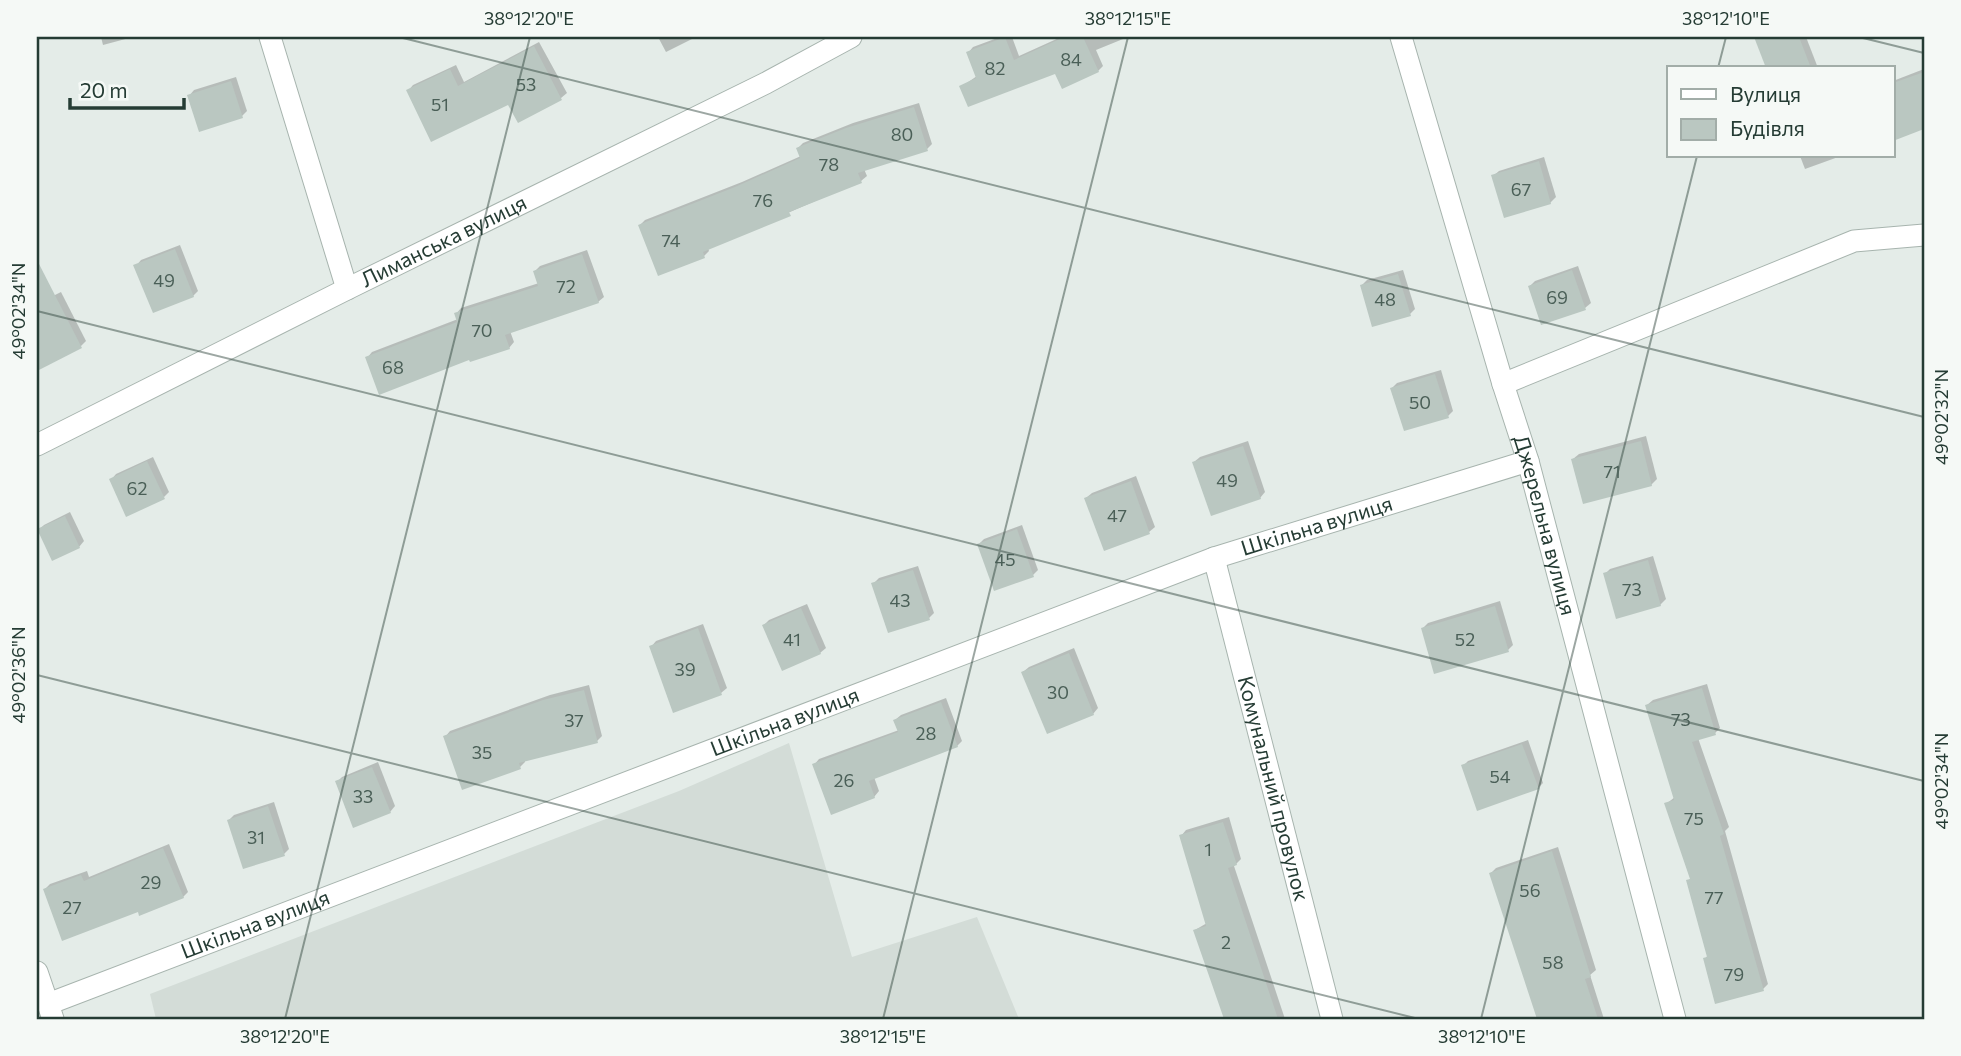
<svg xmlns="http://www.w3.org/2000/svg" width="1961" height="1056" font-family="Commissioner,sans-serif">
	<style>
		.built { fill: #d3dcd7 }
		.shadow { fill: #0003 }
		.building { fill: #bac7c1 }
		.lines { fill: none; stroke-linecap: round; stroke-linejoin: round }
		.minor-casing { stroke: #a7b4ae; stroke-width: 23 }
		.minor { stroke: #fff; stroke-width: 21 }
		.ticks { fill: none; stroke: #253c34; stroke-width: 2; stroke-opacity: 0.45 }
		.labels { text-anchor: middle; stroke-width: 5; stroke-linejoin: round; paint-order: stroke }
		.number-label { font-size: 18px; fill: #4a5f57 }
		.street-label { font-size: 21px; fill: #253c34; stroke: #f5f9f6 }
		.neatline { fill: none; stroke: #253c34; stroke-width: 2.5 }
		.ticks-label { font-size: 18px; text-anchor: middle; fill: #253c34 }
	</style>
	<rect width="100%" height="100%" fill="#e4ece8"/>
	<polygon class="built" points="789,743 852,957 977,917 1019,1019 156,1019 150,994 679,791"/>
	<g class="shadow">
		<polygon points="101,37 133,37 103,45"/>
		<polygon points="658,37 696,37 666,52"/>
		<polygon points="1000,37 1012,37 1019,56 1061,37 1128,37 1096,50 1103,66 1098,71 1056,72 961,87 977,76 968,53 973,47"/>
		<polygon points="1756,37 1806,37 1818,68 1768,68"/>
		<polygon points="539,42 567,93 561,98 519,121 509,102 408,91 413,85 456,65 464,82"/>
		<polygon points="1924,69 1924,126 1893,138 1893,81"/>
		<polygon points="236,77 247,111 242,116 189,96 194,90"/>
		<polygon points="919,103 932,144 927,149 864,169 867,176 861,181 708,248 709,251 704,256 640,225 645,220 742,182 801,156 798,148 803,143 853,123"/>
		<polygon points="1800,156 1841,156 1805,169"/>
		<polygon points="1544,157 1556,197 1550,203 1493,176 1499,171"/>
		<polygon points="180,245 198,291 193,296 136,266 141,260"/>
		<polygon points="587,250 604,297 598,302 510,331 514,342 509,348 470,358 367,358 372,352 458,319 456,314 461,308 539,283 535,271 540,266"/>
		<polygon points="1578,266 1591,303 1585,308 1530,286 1535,281"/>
		<polygon points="1403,270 1415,309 1410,314 1362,285 1367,280"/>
		<polygon points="61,292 86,341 81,346 39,368 37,364 37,304"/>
		<polygon points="1441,370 1453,411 1448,416 1392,388 1397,383"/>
		<polygon points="1646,436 1657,479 1651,485 1573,459 1579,454"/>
		<polygon points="1248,441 1265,492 1260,498 1194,462 1200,457"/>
		<polygon points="153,457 169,492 164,497 111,480 116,474"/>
		<polygon points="1136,476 1155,527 1149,532 1086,498 1092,493"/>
		<polygon points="70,512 84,541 79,547 39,530 44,525"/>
		<polygon points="1022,525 1038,570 1033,575 979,544 984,539"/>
		<polygon points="1653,556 1666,599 1660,605 1605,574 1610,569"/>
		<polygon points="918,566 934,613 929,618 873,584 879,578"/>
		<polygon points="1500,601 1513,645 1508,650 1423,628 1428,623"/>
		<polygon points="807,604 826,648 820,653 764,625 769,620"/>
		<polygon points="703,624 727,688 721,693 651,647 656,641"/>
		<polygon points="1074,648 1098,708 1093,714 1023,672 1029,667"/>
		<polygon points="1707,684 1720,728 1715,733 1698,738 1729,827 1725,831 1768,984 1763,989 1705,959 1708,955 1688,881 1692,877 1666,804 1675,797 1647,705 1653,700"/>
		<polygon points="589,685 602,736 597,741 525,760 525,762 520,767 445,737 450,731 550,695"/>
		<polygon points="946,698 962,741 957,746 874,777 879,791 874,797 814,765 819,759 899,730 895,720 901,715"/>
		<polygon points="1528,740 1543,783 1538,788 1463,766 1468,761"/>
		<polygon points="378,762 395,806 390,812 337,782 342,777"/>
		<polygon points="274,802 289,849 284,854 229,820 234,815"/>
		<polygon points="1229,817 1241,859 1234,866 1285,1019 1227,1019 1212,970 1195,930 1207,923 1181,836 1186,830"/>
		<polygon points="169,844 188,892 183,897 45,889 50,884 87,871 89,877"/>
		<polygon points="1558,847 1596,970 1590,975 1604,1019 1542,1019 1491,873 1496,868"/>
	</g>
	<g class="building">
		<polygon points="1005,37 1014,60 1064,37 1083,37 1099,72 1062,89 1055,74 968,107 959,86 976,78 966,52"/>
		<polygon points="1754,37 1799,37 1811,68 1766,68"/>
		<polygon points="534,46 562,100 518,123 508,105 431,142 406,90 450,69 458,86"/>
		<polygon points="1924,72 1924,129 1893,141 1893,83"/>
		<polygon points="231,81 243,118 199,132 187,95"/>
		<polygon points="914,107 928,151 858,173 862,183 789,212 791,216 703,252 705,258 658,276 638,225 735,187 800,158 796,148 846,128"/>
		<polygon points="1539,161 1551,204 1504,218 1491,175"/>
		<polygon points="175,249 194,297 153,313 133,265"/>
		<polygon points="582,254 599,303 505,335 510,349 470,362 469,360 379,395 365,357 457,322 454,313 538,286 533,271"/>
		<polygon points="37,260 82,348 37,371"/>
		<polygon points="1572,270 1586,310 1541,325 1528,286"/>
		<polygon points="1398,274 1411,316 1372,327 1360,285"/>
		<polygon points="1435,374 1449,418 1404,431 1390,388"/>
		<polygon points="1641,441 1652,486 1583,504 1571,459"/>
		<polygon points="1243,446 1261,499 1211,516 1192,462"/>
		<polygon points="147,461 165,499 126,517 109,479"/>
		<polygon points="1131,481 1150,534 1104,551 1084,498"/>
		<polygon points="65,516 80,548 52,561 37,529"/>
		<polygon points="1017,529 1034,577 994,591 977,544"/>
		<polygon points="1648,560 1661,606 1616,619 1603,573"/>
		<polygon points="913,570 930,620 888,633 871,583"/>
		<polygon points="1495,606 1509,652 1434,674 1421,628"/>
		<polygon points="801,608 821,654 782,671 762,625"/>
		<polygon points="698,628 722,695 673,713 649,646"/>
		<polygon points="1069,653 1094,715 1047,734 1021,672"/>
		<polygon points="1702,688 1716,735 1692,742 1724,834 1720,836 1764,991 1715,1004 1703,958 1707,957 1686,880 1690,879 1664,803 1674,800 1645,705"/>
		<polygon points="584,690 598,743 519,763 521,769 462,790 443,736 543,700"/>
		<polygon points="941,702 958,747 869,781 875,798 831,815 812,764 898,732 893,720"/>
		<polygon points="1522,744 1539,789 1477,811 1461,765"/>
		<polygon points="372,767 391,813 353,828 335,781"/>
		<polygon points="268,806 285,856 243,869 227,820"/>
		<polygon points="1223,822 1237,865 1228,868 1278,1019 1224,1019 1193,930 1206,926 1179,835"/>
		<polygon points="163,848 184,898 139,916 138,912 62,941 43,889 81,875 84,881"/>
		<polygon points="1552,851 1591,977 1585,979 1598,1019 1537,1019 1489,873"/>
	</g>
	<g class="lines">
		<g class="minor-casing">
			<g id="minor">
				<polyline points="270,37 347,289"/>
				<path id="s1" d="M1401,37L1503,384L1528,461L1675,1019"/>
				<polyline points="1503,384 1854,241 1924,235"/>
				<path id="s2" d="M37,445L347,289L766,83L851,37"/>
				<path id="s3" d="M1214,558L1332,1019"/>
				<polyline points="37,972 53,1019"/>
				<path id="s4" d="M48,1004L1214,558L1528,461"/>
			</g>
		</g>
		<use href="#minor" class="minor"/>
	</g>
	<path class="ticks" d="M399,37L1924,417M1859,37L1924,53M1718,68L1726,37M37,311L1924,781M37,675L1419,1019M285,1019L530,37M883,1019L1128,37M1481,1019L1697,156"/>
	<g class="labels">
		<g class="number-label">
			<text x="1071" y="66">84</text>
			<text x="995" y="75">82</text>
			<text x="526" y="91">53</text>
			<text x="440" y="111">51</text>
			<text x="902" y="141">80</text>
			<text x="829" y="171">78</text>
			<text x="1521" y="196">67</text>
			<text x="763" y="207">76</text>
			<text x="671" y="247">74</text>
			<text x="164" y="287">49</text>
			<text x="566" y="293">72</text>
			<text x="1557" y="304">69</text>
			<text x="1385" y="306">48</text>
			<text x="482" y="337">70</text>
			<text x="393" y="374">68</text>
			<text x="1420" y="409">50</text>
			<text x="1612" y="478">71</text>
			<text x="1227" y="487">49</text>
			<text x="137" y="495">62</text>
			<text x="1117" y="522">47</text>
			<text x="1005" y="566">45</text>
			<text x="1632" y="596">73</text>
			<text x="900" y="607">43</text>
			<text x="792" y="646">41</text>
			<text x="1465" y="646">52</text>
			<text x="685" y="676">39</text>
			<text x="1058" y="699">30</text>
			<text x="1681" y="726">73</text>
			<text x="574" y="727">37</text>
			<text x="926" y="740">28</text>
			<text x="482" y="759">35</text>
			<text x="1500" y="783">54</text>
			<text x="844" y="787">26</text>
			<text x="363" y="803">33</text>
			<text x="1694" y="825">75</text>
			<text x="256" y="844">31</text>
			<text x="1208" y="856">1</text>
			<text x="151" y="889">29</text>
			<text x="1530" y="897">56</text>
			<text x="1714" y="904">77</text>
			<text x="72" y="914">27</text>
			<text x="1226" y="949">2</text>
			<text x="1553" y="969">58</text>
			<text x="1734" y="981">79</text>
		</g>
		<g class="street-label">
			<text dy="7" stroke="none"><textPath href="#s2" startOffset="455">Лиманська вулиця</textPath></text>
			<text dy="7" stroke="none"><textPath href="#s1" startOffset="509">Джерельна вулиця</textPath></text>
			<text dy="7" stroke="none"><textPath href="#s4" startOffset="1356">Шкільна вулиця</textPath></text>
			<text dy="7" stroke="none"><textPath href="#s4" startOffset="789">Шкільна вулиця</textPath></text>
			<text dy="7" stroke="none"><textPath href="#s3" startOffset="238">Комунальний провулок</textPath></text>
			<text dy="7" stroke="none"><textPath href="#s4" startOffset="222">Шкільна вулиця</textPath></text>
		</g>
	</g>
	<rect width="1961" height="1056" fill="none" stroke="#f5f9f6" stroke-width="77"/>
	<rect x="1667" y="66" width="228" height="91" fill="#f5f9f6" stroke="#a2ada8" stroke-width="2"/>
	<rect x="1681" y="89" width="35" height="10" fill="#ffffff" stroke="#a2ada8" stroke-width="2"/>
	<text x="1730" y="102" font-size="21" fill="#253c34">Вулиця</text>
	<rect x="1681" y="119" width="35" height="21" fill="#bac7c1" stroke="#a2ada8" stroke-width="2"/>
	<text x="1730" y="136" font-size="21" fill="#253c34">Будівля</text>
	<path d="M70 98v10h114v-10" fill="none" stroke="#253c34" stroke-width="3.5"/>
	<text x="80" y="98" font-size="21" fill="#253c34" stroke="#f5f9f6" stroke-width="5" paint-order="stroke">20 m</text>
	<rect x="38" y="38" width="1885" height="980" class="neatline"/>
	<g class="ticks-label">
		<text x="529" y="25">38°12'20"E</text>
		<text x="1128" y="25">38°12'15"E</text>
		<text x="1726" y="25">38°12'10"E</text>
		<text transform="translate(19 311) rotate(-90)" y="6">49°02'34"N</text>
		<text transform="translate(1942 417) rotate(-90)" y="6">49°02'32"N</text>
		<text transform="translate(19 675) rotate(-90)" y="6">49°02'36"N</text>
		<text transform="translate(1942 781) rotate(-90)" y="6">49°02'34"N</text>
		<text x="285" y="1043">38°12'20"E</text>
		<text x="883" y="1043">38°12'15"E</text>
		<text x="1482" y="1043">38°12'10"E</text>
	</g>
</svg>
